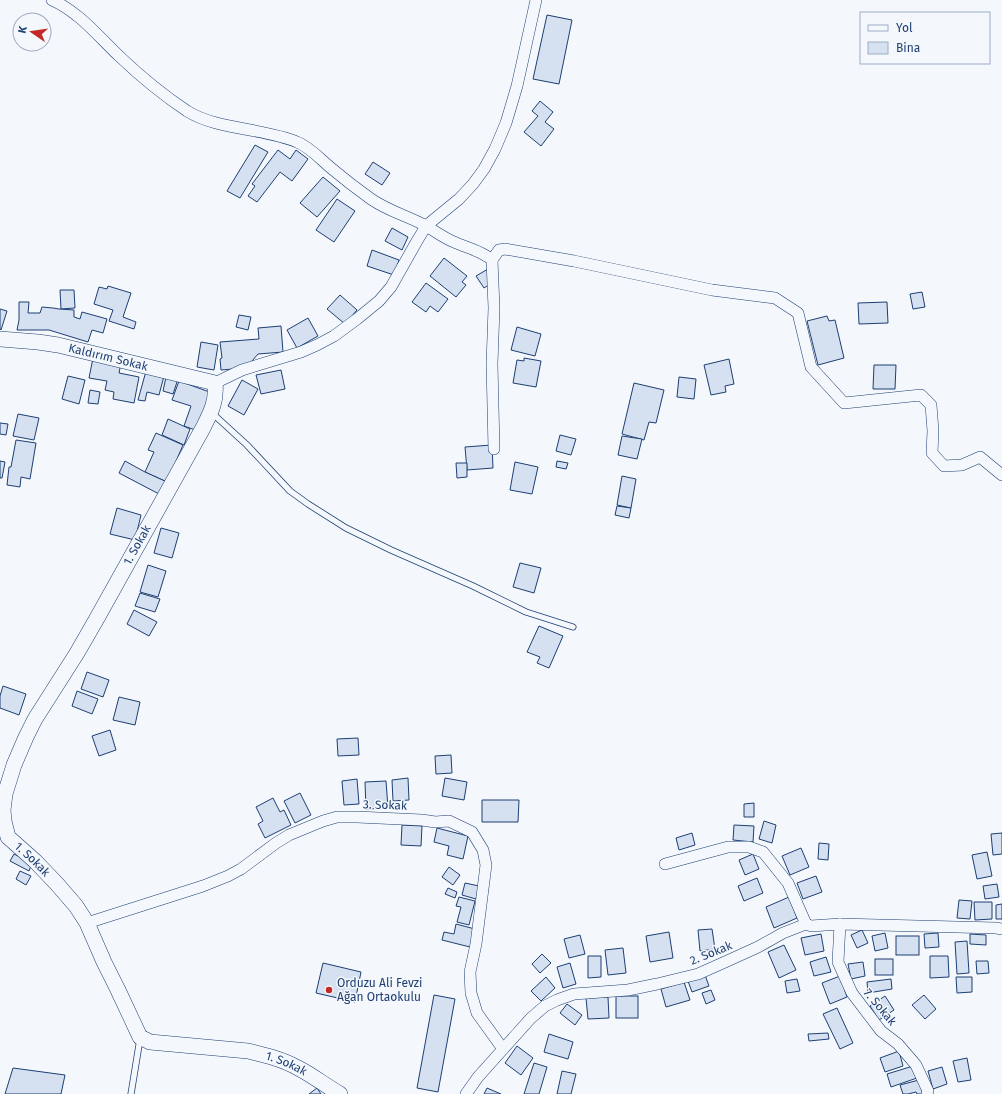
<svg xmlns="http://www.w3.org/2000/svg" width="1002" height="1094" font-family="'Fira Sans',sans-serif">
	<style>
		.building { fill: #d5e0f0; stroke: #1d3f73 }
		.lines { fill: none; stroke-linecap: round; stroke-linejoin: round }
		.lane-casing { stroke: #1d3f73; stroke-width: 7 }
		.street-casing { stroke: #1d3f73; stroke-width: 12 }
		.secondary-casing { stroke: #1d3f73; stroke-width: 16 }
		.lane { stroke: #f4f7fb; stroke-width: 5.5 }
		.street { stroke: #f4f7fb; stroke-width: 11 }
		.secondary { stroke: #f4f7fb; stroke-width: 15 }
		.poi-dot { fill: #c62828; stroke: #f4f7fb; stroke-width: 1.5 }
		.labels { text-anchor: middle; stroke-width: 3; stroke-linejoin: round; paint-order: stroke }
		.street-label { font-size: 12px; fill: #1d3f73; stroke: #f4f7fb }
		.poi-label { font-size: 12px; fill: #1d3f73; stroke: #f4f7fb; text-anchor: start }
	</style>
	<rect width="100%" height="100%" fill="#f4f7fb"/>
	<g class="building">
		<polygon points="547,15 572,20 559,84 533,79"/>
		<polygon points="540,101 553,112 545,122 554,129 541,146 524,132 538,116 532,111"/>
		<polygon points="255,145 268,152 240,198 227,191"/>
		<polygon points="278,150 290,159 296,150 308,159 292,181 280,172 257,202 248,196 255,186 252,184"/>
		<polygon points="373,162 390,173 382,185 365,174"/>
		<polygon points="323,177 340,191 317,217 300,203"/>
		<polygon points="337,199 355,211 334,242 316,230"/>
		<polygon points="392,228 408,237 402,250 385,241"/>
		<polygon points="372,250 399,260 394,275 367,266"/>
		<polygon points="444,258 467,276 462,282 466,285 456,297 430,276"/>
		<polygon points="488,269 495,281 484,288 476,276"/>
		<polygon points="426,283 448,299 438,312 430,306 426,312 412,302"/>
		<polygon points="108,286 131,293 123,317 136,322 134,329 109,321 113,310 94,304 99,287 107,289"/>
		<polygon points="60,290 74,290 75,308 61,309"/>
		<polygon points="922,292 925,307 913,309 910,294"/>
		<polygon points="340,295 357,310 345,324 327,309"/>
		<polygon points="19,302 29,302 28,313 40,313 42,307 53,308 59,309 74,310 74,317 80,319 82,312 107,319 103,333 92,330 88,342 49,330 17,330 19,320"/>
		<polygon points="887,302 888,323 859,324 858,303"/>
		<polygon points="0,309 7,311 1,330 0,329"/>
		<polygon points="239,315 251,317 248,330 236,327"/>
		<polygon points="827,316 829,321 835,320 844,358 818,365 807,321"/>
		<polygon points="308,318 318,336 297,348 287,330"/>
		<polygon points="281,326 283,352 258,354 246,368 221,370 220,359 222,358 220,342 259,339 258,328"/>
		<polygon points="517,327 541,334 535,356 511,350"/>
		<polygon points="201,342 218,345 214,370 197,367"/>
		<polygon points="93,358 121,363 119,373 139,377 134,403 113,399 114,392 105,390 107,381 89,378"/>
		<polygon points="524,358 541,361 536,387 513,383 517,360 524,361"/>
		<polygon points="729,359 734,384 725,386 726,392 711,395 704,365"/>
		<polygon points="874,365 896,365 895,389 873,389"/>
		<polygon points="281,370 285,389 261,394 256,375"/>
		<polygon points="146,371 164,376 159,395 147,392 145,401 138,400"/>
		<polygon points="68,376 85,380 79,404 62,399"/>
		<polygon points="166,377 178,379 173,394 163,391"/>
		<polygon points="679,377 696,379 694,399 677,397"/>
		<polygon points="242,380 258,389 244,415 228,406"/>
		<polygon points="179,381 215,394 201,432 184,426 191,406 172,400"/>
		<polygon points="634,383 664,390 656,423 649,422 644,440 622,434"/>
		<polygon points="90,390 100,392 98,404 88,403"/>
		<polygon points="18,414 39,418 34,440 13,436"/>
		<polygon points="168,419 190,429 184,445 162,435"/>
		<polygon points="0,423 8,424 6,435 0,434"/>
		<polygon points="156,433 183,445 167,482 145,472 154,452 148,450"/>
		<polygon points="560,435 576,439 571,455 556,451"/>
		<polygon points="622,436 642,439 637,459 618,455"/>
		<polygon points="16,440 36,443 30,479 21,477 20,487 7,485 9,467 11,467"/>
		<polygon points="492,445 493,468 467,470 465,447"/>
		<polygon points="0,461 5,462 2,478 0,478"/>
		<polygon points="125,461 145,472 167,482 159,494 119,473"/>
		<polygon points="557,461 568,463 566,469 556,467"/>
		<polygon points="515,462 538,467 532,494 510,490"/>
		<polygon points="456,463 467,463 467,477 457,478"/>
		<polygon points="622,476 636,479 631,508 617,505"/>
		<polygon points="617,506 631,508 629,518 615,515"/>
		<polygon points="117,508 141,515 135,540 110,534"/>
		<polygon points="161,528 179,533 172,558 154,553"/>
		<polygon points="520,563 541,568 534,593 513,587"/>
		<polygon points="148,565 166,571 158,597 140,592"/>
		<polygon points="140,593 160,599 155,612 135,606"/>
		<polygon points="134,610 157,622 149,636 127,624"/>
		<polygon points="539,626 563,636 549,668 537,663 540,657 527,652"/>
		<polygon points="87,672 109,680 103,697 81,689"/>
		<polygon points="3,686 26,694 19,715 0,708 0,696"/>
		<polygon points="77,691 98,699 92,714 72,706"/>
		<polygon points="119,697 140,702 135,725 113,720"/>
		<polygon points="110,730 116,750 99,756 92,736"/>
		<polygon points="358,738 359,755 338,756 337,739"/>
		<polygon points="451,755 452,773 436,774 435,756"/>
		<polygon points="408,778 409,800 393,801 392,780"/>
		<polygon points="445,778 467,782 464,800 442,796"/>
		<polygon points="357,779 359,804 344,805 342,781"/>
		<polygon points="386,781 388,808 366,809 365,782"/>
		<polygon points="300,793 311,815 295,823 284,801"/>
		<polygon points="273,798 280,812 284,810 291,825 265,838 258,824 263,821 256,807"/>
		<polygon points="482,800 519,800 518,822 482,822"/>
		<polygon points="754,803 754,817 744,817 744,804"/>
		<polygon points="764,821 776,825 772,843 759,839"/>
		<polygon points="402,825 422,826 421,846 401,845"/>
		<polygon points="734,825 754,826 753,842 733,840"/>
		<polygon points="437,828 468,836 463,859 447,855 449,846 434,842"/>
		<polygon points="692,833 695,845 679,850 676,838"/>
		<polygon points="1002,833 1002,854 993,855 991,834"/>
		<polygon points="819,843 829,844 828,860 818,859"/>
		<polygon points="801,848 809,867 790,875 782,856"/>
		<polygon points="987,852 992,876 977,879 972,855"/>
		<polygon points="14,854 32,863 29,871 10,861"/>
		<polygon points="753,854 759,869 745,875 739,860"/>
		<polygon points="449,867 460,875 453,885 442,877"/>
		<polygon points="20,871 31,876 26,885 16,879"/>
		<polygon points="816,876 822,892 803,899 797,883"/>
		<polygon points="757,878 763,893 744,901 738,886"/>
		<polygon points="465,883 479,886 476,899 462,895"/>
		<polygon points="997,884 999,897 985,899 983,886"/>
		<polygon points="448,888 457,892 455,898 445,894"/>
		<polygon points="459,897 475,901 469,925 457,922 461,907 456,906"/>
		<polygon points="789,897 797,918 774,928 766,907"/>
		<polygon points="959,900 972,901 970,919 957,918"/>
		<polygon points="974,902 992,902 992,919 975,920"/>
		<polygon points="1002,904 1002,919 996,919 996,905"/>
		<polygon points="456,924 475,929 470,947 442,940 444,932 454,934"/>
		<polygon points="712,929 715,949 700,951 698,930"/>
		<polygon points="862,930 868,943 857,948 851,935"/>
		<polygon points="669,932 673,958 650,962 646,936"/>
		<polygon points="885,933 888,948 875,951 872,936"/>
		<polygon points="938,933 939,947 925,948 924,934"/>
		<polygon points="821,934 824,951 805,955 801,938"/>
		<polygon points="970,934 986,935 986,945 970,944"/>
		<polygon points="580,935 585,954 569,958 564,939"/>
		<rect x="896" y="936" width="23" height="19"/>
		<polygon points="967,941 969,973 957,974 955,942"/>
		<polygon points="784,945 796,970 779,978 768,952"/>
		<polygon points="623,948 626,973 608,975 605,950"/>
		<polygon points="542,954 551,963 540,973 532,964"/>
		<polygon points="588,956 601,956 601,977 588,978"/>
		<polygon points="930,956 948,956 949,977 930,978"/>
		<polygon points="826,957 831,972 814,976 810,962"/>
		<rect x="875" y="959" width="18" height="16"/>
		<polygon points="976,961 988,961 989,973 977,974"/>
		<polygon points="863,962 865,976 851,979 848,964"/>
		<polygon points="323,963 361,972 355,1002 316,993"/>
		<polygon points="570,963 576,984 563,988 557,967"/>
		<polygon points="705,975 709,986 692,992 688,981"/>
		<polygon points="840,976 847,997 830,1004 822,983"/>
		<polygon points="546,977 555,988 541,1001 531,991"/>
		<polygon points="956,977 972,977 972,992 957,993"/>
		<polygon points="797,979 800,991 787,993 785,981"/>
		<polygon points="891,979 892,989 868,993 867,982"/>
		<polygon points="684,982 690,1000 666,1007 661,989"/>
		<polygon points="711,990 715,1000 706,1004 702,993"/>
		<polygon points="434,995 455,999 438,1092 417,1088"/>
		<polygon points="924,995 936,1009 925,1019 912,1005"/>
		<rect x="616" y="996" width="22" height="22"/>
		<polygon points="885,996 894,1010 879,1020 870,1006"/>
		<polygon points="608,997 609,1018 588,1019 586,998"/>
		<polygon points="567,1004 582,1015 575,1025 560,1013"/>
		<polygon points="837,1008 853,1043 840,1049 823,1014"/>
		<polygon points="828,1033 829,1039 809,1041 808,1034"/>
		<polygon points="549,1034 573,1042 568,1059 544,1052"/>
		<polygon points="517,1046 533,1058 521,1075 505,1063"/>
		<polygon points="899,1051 903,1066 885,1072 880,1058"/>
		<polygon points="967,1058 971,1080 958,1082 953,1061"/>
		<polygon points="534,1063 547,1067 539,1094 524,1094"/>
		<polygon points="913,1066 917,1078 891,1087 887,1074"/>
		<polygon points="942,1067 947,1084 933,1089 928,1071"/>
		<polygon points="13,1068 65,1075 61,1094 5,1094"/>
		<polygon points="562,1071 576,1074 571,1094 557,1094"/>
		<polygon points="919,1080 923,1094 917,1094 916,1092 908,1094 903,1094 900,1085"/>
		<polygon points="317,1088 321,1094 309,1094"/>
		<polygon points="487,1088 501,1094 484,1094"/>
	</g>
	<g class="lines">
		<g class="lane-casing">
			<g id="lane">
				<polyline points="212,413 247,445 290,491 308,504 346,528 391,550 473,586 526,612 573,627"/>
				<polyline points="131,1094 140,1039"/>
			</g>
		</g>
		<g class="street-casing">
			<g id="street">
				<path d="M52,0C79,12 98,36 119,56C140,76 163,95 187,111C217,130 264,128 297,142C310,147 320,159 331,168C344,179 357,189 371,199C388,211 408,216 426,226C435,231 444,238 454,242C467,248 482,251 492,260L494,308L492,364L494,449"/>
				<polyline points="492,260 499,250 505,249 574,261 712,290 775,298 798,313 811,367 844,403 921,395 931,405 933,431 932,453 944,466 962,465 980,457 1002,475"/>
				<polyline points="215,383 242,370 301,352 317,345 334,336 357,319 379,301 391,287 417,241 426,226 459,199 473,184 484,169 495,149 506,123 517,86 536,0"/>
				<polyline points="665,864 728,847 749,847 763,852 788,883 806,924"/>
				<polyline points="87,923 203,886 228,876 241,869 276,843 289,835 323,821 337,817 357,817 422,820 435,822 449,821 472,832 483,850 486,865 476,944 470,972 471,993 477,1013 503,1049"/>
				<polyline points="840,924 838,962 852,993 881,1031 898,1044 916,1065 928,1091 927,1094"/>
				<polyline points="466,1094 478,1077 531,1018 545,1006 557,1000 574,994 628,990 657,984 698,974 725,962 758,947 783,933 806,924 811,926 840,924 996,928 1002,929"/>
			</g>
		</g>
		<g class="secondary-casing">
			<g id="secondary">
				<path id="s1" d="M0,339L38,342L58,345L215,383C217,401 211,412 203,428L96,620L77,653L35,719L26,737L14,765L5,794L3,810L4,821L8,837L35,861L57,884L76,906L87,923L104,962L118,990L140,1037L150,1042L248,1051C265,1055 282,1059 298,1068C312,1075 326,1086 340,1094"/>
			</g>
		</g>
		<use href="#lane" class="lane"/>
		<use href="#street" class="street"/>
		<use href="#secondary" class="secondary"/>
	</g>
	<circle class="poi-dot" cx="329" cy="990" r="4"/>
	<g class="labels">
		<g class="street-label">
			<text dy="4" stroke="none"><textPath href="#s1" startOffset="110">Kaldırım Sokak</textPath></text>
			<text transform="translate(137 545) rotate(-61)" y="4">1. Sokak</text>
			<text transform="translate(385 805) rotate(2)" y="4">3. Sokak</text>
			<text dy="4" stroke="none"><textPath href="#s1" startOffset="761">1. Sokak</textPath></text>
			<text transform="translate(711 953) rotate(-22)" y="4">2. Sokak</text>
			<text transform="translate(880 1007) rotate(50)" y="4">7. Sokak</text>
			<text dy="4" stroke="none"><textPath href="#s1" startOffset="1121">1. Sokak</textPath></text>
		</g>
		<g class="poi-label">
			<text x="337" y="987">Orduzu Ali Fevzi<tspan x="337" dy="14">Ağan Ortaokulu</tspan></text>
		</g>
	</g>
	<rect x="860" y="12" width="130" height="52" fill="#f4f7fb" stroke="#9eadc5"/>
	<rect x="868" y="25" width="20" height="6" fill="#f4f7fb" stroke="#9eadc5"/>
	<text x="896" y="32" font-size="12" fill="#1d3f73">Yol</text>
	<rect x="868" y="42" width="20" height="12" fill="#d5e0f0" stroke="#9eadc5"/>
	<text x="896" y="52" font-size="12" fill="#1d3f73">Bina</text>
	<g transform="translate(32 32) rotate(283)"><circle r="19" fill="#f4f7fb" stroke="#9eadc5"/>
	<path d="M0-3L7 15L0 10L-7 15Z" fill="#c62828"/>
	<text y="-6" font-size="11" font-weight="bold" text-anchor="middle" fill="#1d3f73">K</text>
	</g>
</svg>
